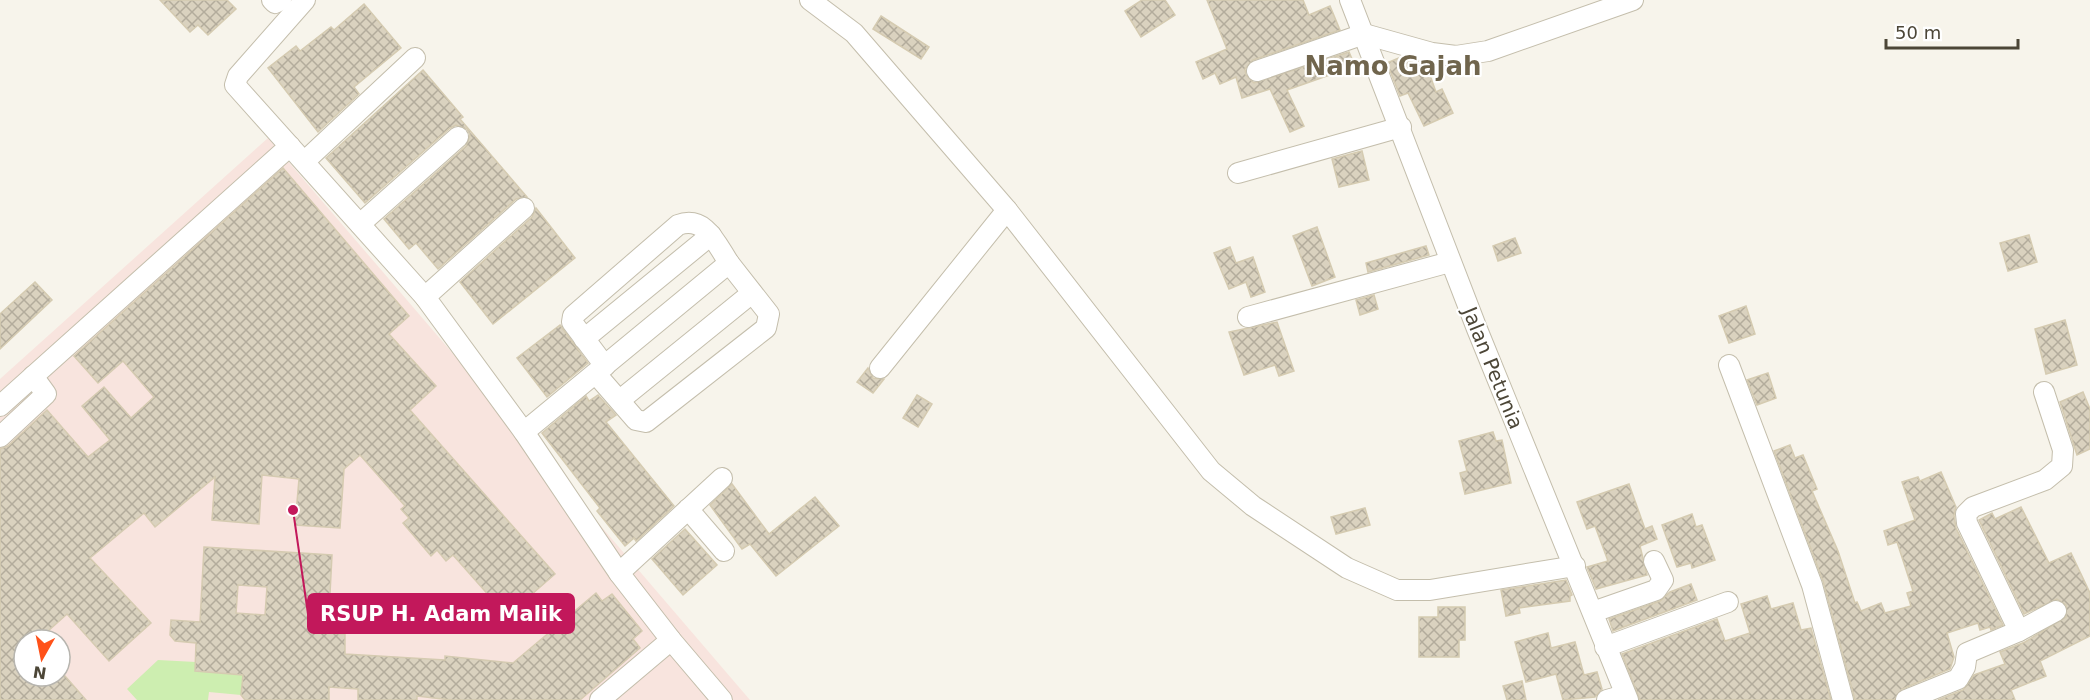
<svg xmlns="http://www.w3.org/2000/svg" width="2090" height="700" font-family="'DejaVu Sans',sans-serif">
	<style>
		.medical { fill: #f8e4de; fill-rule: evenodd }
		.grass { fill: #cdeeb0 }
		.building { fill: url(#building-cross-hatch); stroke: #d5cbb1; stroke-width: 1.5; fill-rule: evenodd }
		.lines { fill: none; stroke-linecap: round; stroke-linejoin: round }
		.minor-casing { stroke: #c4beac; stroke-width: 22 }
		.minor { stroke: #fff; stroke-width: 20 }
		.labels { text-anchor: middle; stroke-width: 4.5; stroke-linejoin: round; paint-order: stroke }
		.street-label { font-size: 20px; fill: #4c4637; stroke: #fff }
		.district-label { font-size: 26px; font-weight: bold; fill: #70654d; stroke: #fff }
		.leader { fill: none; stroke: #c2185b; stroke-width: 2 }
		.callout-dot { fill: #c2185b; stroke: #fff; stroke-width: 2 }
		.callout { fill: #c2185b; stroke: #c2185b; stroke-width: 2 }
		.callout-label { font-size: 21px; text-anchor: middle; font-weight: bold; fill: #fff }
	</style>
	<defs>
		<pattern id="building-cross-hatch" width="8" height="8" patternUnits="userSpaceOnUse" patternTransform="scale(1.5)"><rect width="8" height="8" fill="#dad2bf"/><path d="M0 0l8 8M0 8l8-8" fill="none" stroke="#b3ac9c"/></pattern>
	</defs>
	<rect width="100%" height="100%" fill="#f7f4eb"/>
	<path class="medical" d="M268,138L750,700H0V379ZM24,640H60V676H24Z"/>
	<polygon class="grass" points="158,660 196,662 196,671 243,675 241,695 209,692 208,700 137,700 127,689"/>
	<g class="building">
		<polygon points="160,0 227,0 236,9 208,35 198,25 190,32"/>
		<polygon points="1142,0 1165,0 1175,15 1141,37 1125,11"/>
		<polygon points="1207,0 1303,0 1309,15 1330,6 1340,30 1253,60 1245,69 1246,75 1254,83 1349,52 1355,66 1287,90 1304,126 1290,132 1270,89 1242,98 1236,77 1220,84 1215,73 1203,79 1196,62 1227,49"/>
		<polygon points="364,4 401,48 354,87 359,94 318,132 268,68 296,46 300,51 331,27 334,30"/>
		<polygon points="881,16 929,47 921,59 873,29"/>
		<polygon points="1401,57 1426,64 1436,92 1442,89 1453,113 1424,126 1408,93 1400,96 1387,63"/>
		<polygon points="423,70 463,117 460,119 527,197 516,199 438,269 416,243 409,249 384,219 466,146 470,135 467,129 456,125 450,128 365,203 326,158"/>
		<polygon points="1362,151 1369,180 1339,187 1332,159"/>
		<polygon points="283,168 409,316 389,334 436,386 410,410 555,574 507,616 453,555 446,561 437,550 431,556 403,523 409,518 401,509 405,506 360,455 344,469 340,528 295,525 299,479 262,475 259,524 212,520 215,477 155,527 144,513 90,558 151,623 109,661 67,614 38,640 24,640 24,676 65,676 86,700 0,700 0,449 8,446 47,410 88,457 110,440 82,406 104,387 131,418 154,397 123,361 98,383 74,356"/>
		<polygon points="536,208 575,258 493,324 460,282 532,217"/>
		<polygon points="1317,227 1335,277 1312,286 1293,236"/>
		<polygon points="2029,235 2037,262 2008,271 2000,243"/>
		<polygon points="1515,238 1521,253 1498,261 1493,246"/>
		<polygon points="1426,246 1429,255 1368,272 1366,263"/>
		<polygon points="1230,247 1236,263 1253,257 1265,292 1251,297 1246,282 1229,289 1214,253"/>
		<polygon points="35,282 52,300 0,349 0,314"/>
		<polygon points="1374,295 1378,309 1360,315 1356,300"/>
		<polygon points="1746,306 1755,334 1729,343 1719,316"/>
		<polygon points="2065,320 2077,365 2046,374 2035,329"/>
		<polygon points="1277,322 1294,371 1279,376 1275,365 1244,375 1229,332"/>
		<polygon points="560,325 588,363 547,397 517,358"/>
		<polygon points="868,368 873,378 884,379 873,393 857,382"/>
		<polygon points="1768,373 1776,398 1757,405 1747,380"/>
		<polygon points="2083,392 2090,409 2090,449 2077,455 2060,402"/>
		<polygon points="598,395 616,415 606,422 674,506 636,541 634,538 625,546 597,511 600,508 542,433 586,396 589,401"/>
		<polygon points="917,395 932,404 918,427 903,418"/>
		<polygon points="1493,432 1496,441 1502,440 1511,483 1465,494 1460,473 1467,471 1459,441"/>
		<polygon points="1790,445 1795,458 1803,455 1817,489 1812,491 1838,551 1855,603 1857,602 1861,611 1881,603 1885,613 1911,606 1907,593 1913,591 1897,542 1888,545 1884,531 1915,520 1902,482 1918,477 1920,481 1941,472 1956,507 1954,515 1956,528 2003,625 1991,630 1990,627 1980,630 1978,623 1947,633 1954,657 1950,669 1902,689 1894,700 1855,700 1823,581 1774,451"/>
		<polygon points="732,484 769,534 815,497 839,526 776,576 750,544 742,549 710,505"/>
		<polygon points="1629,484 1645,529 1652,526 1657,539 1640,546 1647,575 1596,589 1587,567 1608,561 1595,526 1587,529 1577,502"/>
		<polygon points="2021,507 2049,563 2071,553 2090,593 2090,636 2040,661 2046,676 2011,690 2015,700 1938,700 1963,690 1974,675 2005,664 2000,652 2025,642 2066,617 2066,605 2057,599 2024,614 1979,520 1992,513 1995,519"/>
		<polygon points="1365,508 1370,525 1336,534 1331,517"/>
		<polygon points="1692,514 1696,527 1702,525 1715,560 1692,568 1691,563 1677,567 1662,525"/>
		<polygon points="685,529 717,565 683,595 652,559"/>
		<path d="M204,547L332,555L328,633L345,634V654L445,660V656L513,663L596,593L602,601L612,594L642,631L633,639L640,648L580,700H451L417,696V700H358V689L329,687V700H245L241,695L243,675L195,671L196,643L175,641L170,635L171,620L200,622ZM238,585L267,587L265,615L236,613Z"/>
		<polygon points="1566,580 1572,595 1570,596 1570,601 1519,608 1520,613 1506,616 1501,590"/>
		<polygon points="1691,584 1697,600 1613,631 1609,619 1660,601 1670,592"/>
		<polygon points="1767,596 1771,609 1793,603 1801,630 1811,628 1831,700 1640,700 1622,654 1717,619 1725,641 1750,633 1741,604"/>
		<polygon points="1438,607 1465,607 1465,640 1459,640 1459,657 1419,657 1419,617 1438,617"/>
		<polygon points="1548,633 1551,648 1575,642 1584,675 1597,672 1602,689 1595,697 1563,700 1556,674 1526,682 1515,642"/>
		<polygon points="1522,681 1526,700 1507,700 1503,686"/>
	</g>
	<g class="lines">
		<g class="minor-casing">
			<g id="minor">
				<polyline points="272,0 275,3 281,0"/>
				<polyline points="305,0 238,76 235,85 425,297 524,432 619,573 671,640 722,700"/>
				<polyline points="810,0 854,33 1007,210 1211,471 1253,506 1347,568 1397,590 1430,590 1575,566"/>
				<polyline points="1350,0 1477,329 1628,700"/>
				<polyline points="1257,71 1364,34 1432,53 1456,56 1488,51 1633,0"/>
				<polyline points="305,161 415,58"/>
				<polyline points="1238,173 1401,127"/>
				<polyline points="360,224 458,137"/>
				<polyline points="425,297 524,208"/>
				<polyline points="1248,317 1450,262"/>
				<polyline points="584,339 711,235"/>
				<polyline points="1729,365 1812,585 1843,700"/>
				<path d="M605,366L572,322L573,316L678,225C705,215 716,243 729,263"/>
				<polyline points="880,368 1007,210"/>
				<polyline points="620,400 752,293"/>
				<polyline points="0,406 290,146"/>
				<polyline points="524,432 729,263 769,314 766,328 646,422 636,420 596,374"/>
				<polyline points="0,437 46,394 33,376"/>
				<polyline points="688,509 724,551"/>
				<polyline points="619,573 722,478"/>
				<polyline points="1593,612 1656,590 1663,580 1654,561"/>
				<polyline points="2019,631 2056,611"/>
				<polyline points="1605,647 1728,602"/>
				<polyline points="600,700 671,640"/>
				<polyline points="1607,700 1625,695"/>
				<polyline points="1906,700 1958,679 1965,667 1967,653 2019,631 1967,523 1966,514 1973,507 2045,480 2062,466 2063,450 2044,392"/>
			</g>
		</g>
		<use href="#minor" class="minor"/>
	</g>
	<g class="labels">
		<g class="street-label">
			<text transform="translate(1493 368) rotate(68)" y="7">Jalan Petunia</text>
		</g>
		<g class="district-label">
			<text x="1393" y="75">Namo Gajah</text>
		</g>
	</g>
	<path class="leader" d="M293 510L308 614"/>
	<circle class="callout-dot" cx="293" cy="510" r="6"/>
	<rect class="callout" x="308" y="594" width="266" height="39" rx="6"/>
	<g class="callout-label">
		<text x="441" y="621">RSUP H. Adam Malik</text>
	</g>
	<g transform="translate(42 658) rotate(189)"><circle r="28" fill="#ffffff" stroke="#b7b5af" stroke-width="1.5"/>
	<path d="M0-4.5L10 22L0 15L-10 22Z" fill="#ff5119"/>
	<text y="-9" font-size="16" font-weight="bold" text-anchor="middle" fill="#4c4637">N</text>
	</g>
	<path d="M1886 39v9h132v-9" fill="none" stroke="#4c4637" stroke-width="3"/>
	<text x="1895" y="39" font-size="18" fill="#4c4637" stroke="#ffffff" stroke-width="4.5" paint-order="stroke">50 m</text>
</svg>
